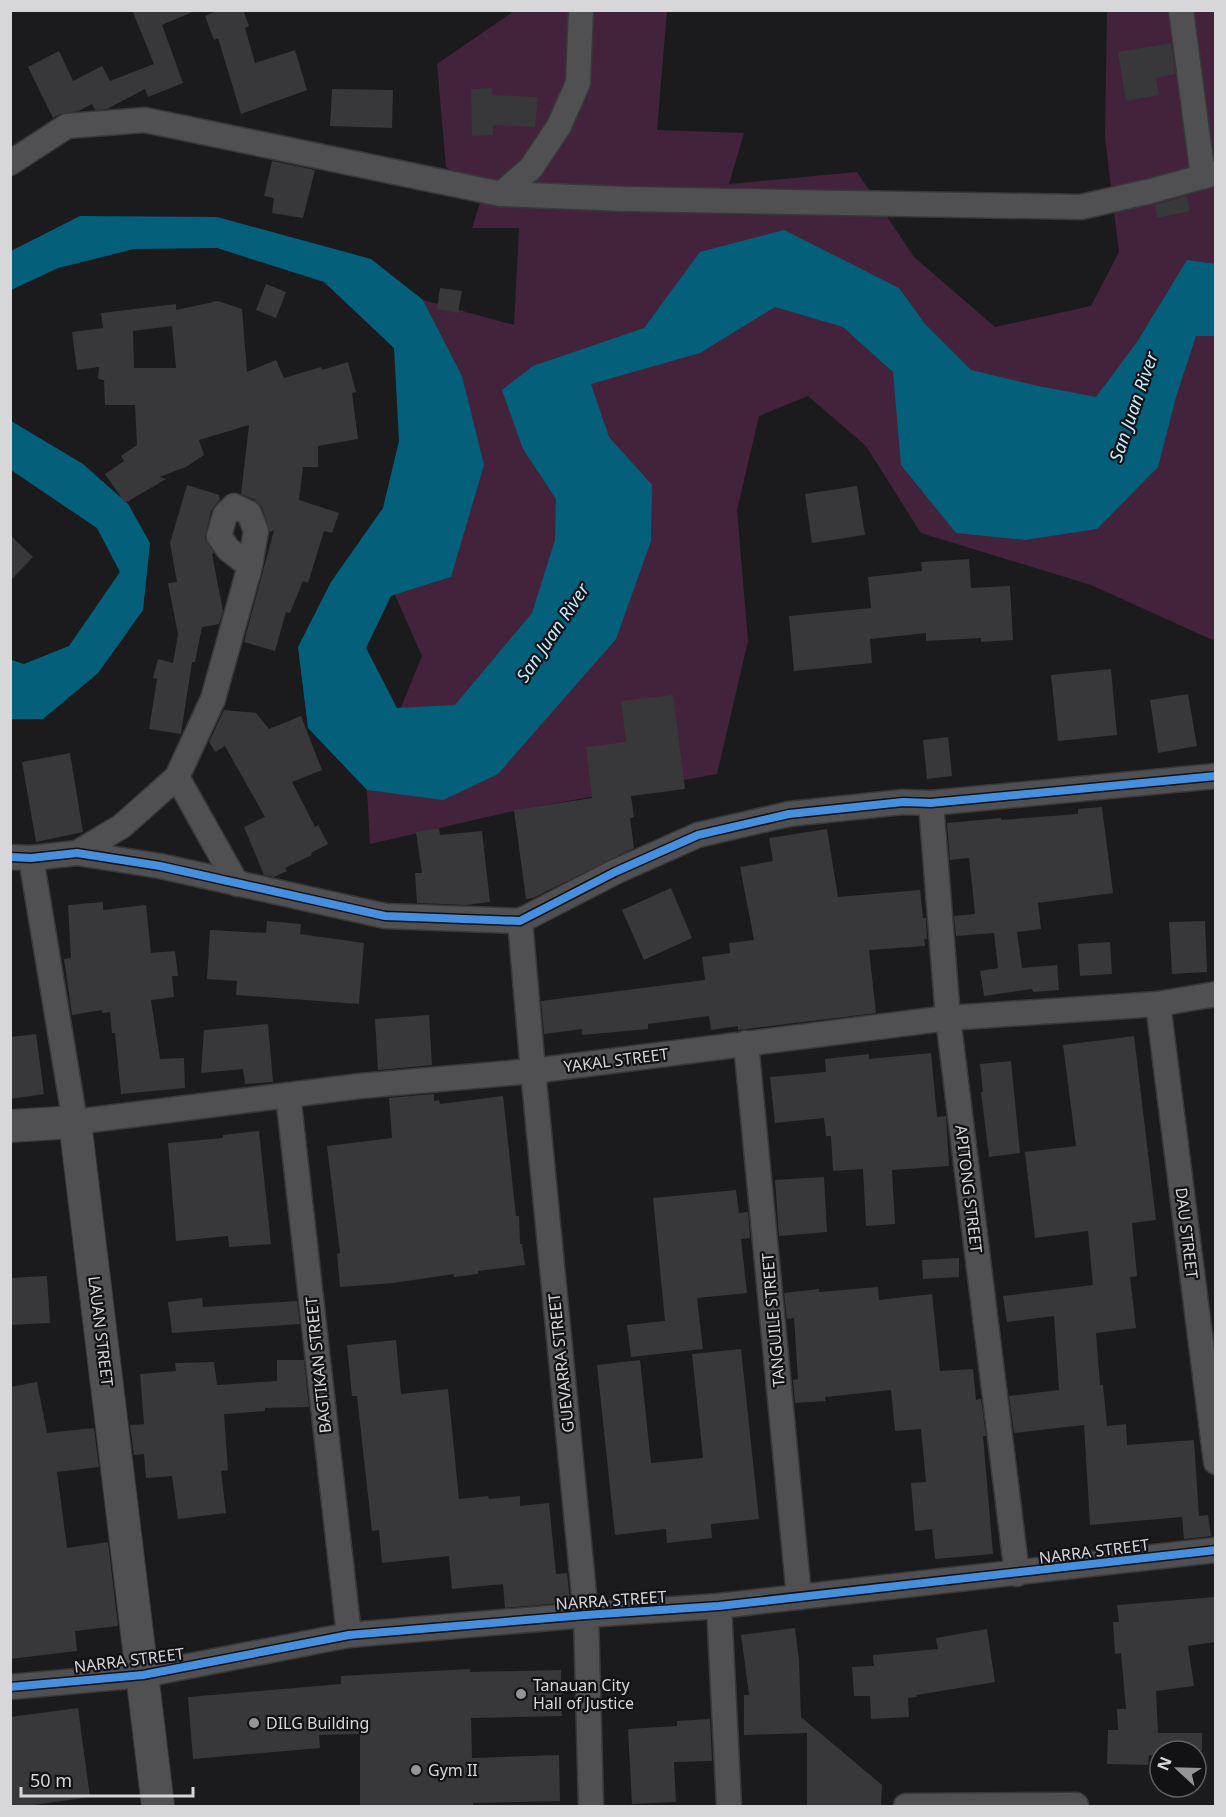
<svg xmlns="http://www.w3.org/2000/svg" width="1226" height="1817" font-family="'Noto Sans',sans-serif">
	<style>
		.green { fill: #43233b }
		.water { fill: #04607a }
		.building { fill: #383739; fill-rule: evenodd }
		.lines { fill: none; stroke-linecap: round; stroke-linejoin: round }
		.minor-casing { stroke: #37383a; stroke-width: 27 }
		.tertiary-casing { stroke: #37383a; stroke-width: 34 }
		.minor { stroke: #505052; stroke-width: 24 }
		.tertiary { stroke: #505052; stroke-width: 32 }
		.cycleway-casing { stroke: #111116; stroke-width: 11 }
		.cycleway { stroke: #468fdf; stroke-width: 8 }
		.poi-dot { fill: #959598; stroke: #111116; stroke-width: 2 }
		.labels { text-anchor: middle; stroke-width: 4.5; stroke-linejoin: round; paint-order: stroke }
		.street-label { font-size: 16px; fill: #d7d7da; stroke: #111116 }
		.poi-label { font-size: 16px; fill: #d7d7da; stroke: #111116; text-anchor: start }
		.water-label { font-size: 18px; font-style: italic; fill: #c3ecfd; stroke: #111116 }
	</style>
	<rect width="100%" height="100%" fill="#1b1b1e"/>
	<polygon class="green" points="514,11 667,11 657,130 744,133 729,184 857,172 914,257 995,327 1091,306 1119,252 1105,138 1107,11 1215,11 1215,641 1091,585 921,533 866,446 808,396 759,416 737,510 748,641 717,774 518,810 370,844 367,790 422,656 395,595 451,577 461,374 423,300 514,325 519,228 472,228 484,190 446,167 437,64"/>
	<g class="water">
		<polygon points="80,216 217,217 371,259 423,300 462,376 484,465 451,577 391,596 366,648 397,708 455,705 532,613 555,540 556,499 523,449 502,390 533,366 644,328 700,252 784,230 899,288 925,324 971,370 1038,386 1096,397 1137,342 1187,260 1215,264 1215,336 1196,336 1176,397 1158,467 1097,529 1025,540 956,533 901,465 893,372 843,327 775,307 700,353 591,384 609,437 652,485 651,541 616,639 498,774 443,800 367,790 308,728 298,647 331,582 383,508 399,441 394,348 324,282 217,248 134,249 58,268 11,290 11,251"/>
		<polygon points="11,421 83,464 128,504 150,543 143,610 98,673 43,719 11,719 11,660 24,664 69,646 120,572 97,528 11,470"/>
	</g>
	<g class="building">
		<polygon points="132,10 197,10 162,25 183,83 148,97 145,89 107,109 95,110 92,104 78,111 60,114 53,118 28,67 59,51 73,81 102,66 110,81 154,64"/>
		<polygon points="219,10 243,10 249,26 245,28 255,63 295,50 307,90 241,114 218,38 214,40 205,16"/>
		<polygon points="1171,43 1175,74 1156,78 1159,95 1126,101 1118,52"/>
		<polygon points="492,88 492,95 538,97 535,127 493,125 493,135 472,136 471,89"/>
		<polygon points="332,89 393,90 392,128 330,126"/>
		<polygon points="272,161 315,170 303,218 272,213 274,198 264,196"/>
		<polygon points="1187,196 1190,211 1157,218 1155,205"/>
		<polygon points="266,284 286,292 276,318 256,310"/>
		<polygon points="440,288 462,291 458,313 437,309"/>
		<path d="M218,301L242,309L247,372L276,360L284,378L321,367L322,370L348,362L356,392L352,393L358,439L318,446V467H303L299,500L339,513L332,533L324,531L308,583L303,581L290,613L286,612L275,651L244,642L274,530L270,532L262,507L255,500L241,494L249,425L199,440L204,455L186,467L159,477L166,479L125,503L105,474L124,461L121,456L137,445L135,405H105L104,380L98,379L99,367L77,370L72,332L103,328L101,313L176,304V310ZM172,326L176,368H134L133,331Z"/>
		<polygon points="187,485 219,495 220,499 211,511 205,538 214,553 212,554 223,611 219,624 202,627 195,662 192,662 181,734 149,729 157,679 153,678 158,659 173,663 178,634 168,583 177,582 170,543"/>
		<polygon points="857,486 865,535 812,543 805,494"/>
		<polygon points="10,535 33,557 10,581"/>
		<polygon points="969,559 971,588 1010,586 1013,640 981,642 981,638 926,641 926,633 870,639 872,663 794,671 789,616 871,608 868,577 922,571 921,562"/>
		<polygon points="1111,669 1117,735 1058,741 1051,675"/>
		<polygon points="1188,694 1197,746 1158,753 1150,700"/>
		<polygon points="673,695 685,789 631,796 634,817 630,818 634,848 533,898 526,899 514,810 592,798 586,747 626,742 621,701"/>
		<polygon points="224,710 256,713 269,729 301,716 322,770 292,782 315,827 318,825 328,844 311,853 312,855 285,868 287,871 274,877 264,875 244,827 265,817 225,746 215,752 209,742"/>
		<polygon points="948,737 952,776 927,779 923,740"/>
		<polygon points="70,753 83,832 36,842 22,762"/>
		<polygon points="1102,807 1113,893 1038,903 1041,929 1017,932 1022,968 1057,965 1059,990 1033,992 1032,989 984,996 980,971 998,968 994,933 956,936 954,916 975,914 973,894 969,858 950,860 947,823 1001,818 1001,820 1078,814 1078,809"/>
		<polygon points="439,828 440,835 482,831 490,902 466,905 417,903 415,873 422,873 416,832"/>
		<polygon points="827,829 838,897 920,890 923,918 926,918 927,939 924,939 925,946 869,950 876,1013 738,1030 738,1026 711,1030 709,1016 648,1024 648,1029 582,1035 582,1029 544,1034 541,1001 705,980 702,957 730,953 729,943 754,940 740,867 773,861 769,838"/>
		<polygon points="671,888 692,938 644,960 622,910"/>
		<polygon points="103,902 103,910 146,905 151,953 175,951 178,976 172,976 174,997 151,1000 160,1059 184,1058 185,1088 121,1094 115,1033 112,1033 110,1012 102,1013 102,1010 72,1015 64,959 71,958 68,905"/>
		<polygon points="267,921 301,924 300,934 364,943 359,1004 236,995 237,981 207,979 210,930 266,933"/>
		<polygon points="1205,921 1207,972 1172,974 1169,922"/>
		<polygon points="1110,942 1112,974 1080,976 1078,944"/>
		<polygon points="429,1015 432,1065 378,1070 375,1019"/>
		<polygon points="268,1024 273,1082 245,1084 243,1069 201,1073 204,1030"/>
		<polygon points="36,1034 44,1094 10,1099 10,1037"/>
		<polygon points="1134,1036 1156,1220 1132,1223 1137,1276 1130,1277 1136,1328 1096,1333 1100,1385 1103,1385 1107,1426 1126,1424 1127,1445 1194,1440 1199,1516 1208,1515 1211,1536 1184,1539 1182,1517 1090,1525 1084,1425 1014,1433 1009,1396 1059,1390 1054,1316 1007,1322 1003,1296 1093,1285 1088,1231 1035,1238 1025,1152 1076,1146 1063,1045"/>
		<polygon points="931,1053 937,1117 946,1116 949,1166 892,1170 895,1224 866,1226 863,1169 833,1171 831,1136 826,1136 824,1118 775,1123 770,1077 826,1072 825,1059 869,1054 869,1059"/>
		<polygon points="1011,1061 1020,1153 989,1157 981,1092 983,1092 980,1064"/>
		<polygon points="434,1094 434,1101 439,1100 440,1104 503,1096 516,1216 519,1216 520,1244 522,1244 525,1265 478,1271 478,1274 454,1277 454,1274 393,1283 340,1287 337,1254 340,1253 327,1146 392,1138 389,1098"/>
		<polygon points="259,1131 271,1244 229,1247 228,1236 176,1241 168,1143 223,1138 223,1135"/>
		<polygon points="824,1177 827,1232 779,1236 775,1180"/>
		<polygon points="736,1190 739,1213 748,1212 750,1238 741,1239 747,1293 697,1298 703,1349 631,1357 627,1325 665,1321 653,1198"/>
		<polygon points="959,1258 959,1277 923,1279 922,1260"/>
		<polygon points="47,1276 50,1323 10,1325 10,1278"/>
		<polygon points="878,1287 879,1300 932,1294 940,1371 973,1369 976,1400 981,1399 986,1436 983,1436 993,1554 935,1559 932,1529 915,1531 911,1483 926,1482 921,1429 895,1431 891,1390 825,1397 826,1401 795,1403 793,1380 798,1379 794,1318 787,1319 784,1293 819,1289 819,1292"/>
		<polygon points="202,1298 203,1307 297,1301 300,1324 172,1333 168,1302"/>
		<polygon points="396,1340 401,1394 448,1389 459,1499 488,1496 489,1499 520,1496 520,1506 549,1503 556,1574 567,1573 570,1602 505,1608 503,1584 452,1589 449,1556 382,1563 379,1530 372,1531 357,1396 352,1396 347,1345"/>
		<polygon points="741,1349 759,1519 711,1524 712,1538 667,1543 666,1529 615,1535 597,1365 640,1360 651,1463 703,1458 692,1354"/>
		<polygon points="277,1360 304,1360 309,1407 265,1408 265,1411 224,1414 228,1470 221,1471 226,1513 178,1519 172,1476 146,1478 144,1454 134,1455 130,1425 144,1424 140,1374 176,1371 175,1363 214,1362 217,1385 277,1381"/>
		<polygon points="37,1382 47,1433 94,1428 99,1467 57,1472 67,1548 108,1542 118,1626 75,1631 77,1651 10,1659 10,1387"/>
		<polygon points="1215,1597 1215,1642 1188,1646 1194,1686 1156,1691 1158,1733 1202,1733 1202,1751 1160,1751 1160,1756 1149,1755 1148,1765 1107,1764 1108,1730 1118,1730 1117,1709 1126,1709 1121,1653 1115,1654 1113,1622 1119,1622 1117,1605"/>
		<polygon points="795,1628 799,1660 801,1717 882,1785 881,1806 807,1806 807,1733 744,1735 744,1695 749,1695 741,1635"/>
		<polygon points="987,1629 995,1682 916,1695 917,1697 908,1698 909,1717 871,1719 870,1696 854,1696 852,1667 874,1666 873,1655 938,1649 936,1638"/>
		<polygon points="470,1669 470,1672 561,1670 562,1716 471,1718 472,1758 559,1755 560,1801 473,1803 473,1806 360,1806 360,1734 319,1735 320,1748 193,1759 188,1697 341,1684 341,1676"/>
		<polygon points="78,1708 90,1797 27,1806 10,1806 10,1717"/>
		<polygon points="710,1719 712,1761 674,1762 676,1802 632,1804 628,1729 677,1726 677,1721"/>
	</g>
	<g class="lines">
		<g class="minor-casing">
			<g id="minor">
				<polyline points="1181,10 1203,177"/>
				<polyline points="10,163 67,126 145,120 501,194 531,168 559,126 578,83 581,10"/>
				<polyline points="501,194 625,199 1081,207 1151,191 1216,173"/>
				<polyline points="177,777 237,884"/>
				<polyline points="931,803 948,1018 1017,1574"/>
				<polyline points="77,853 122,826 177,777 213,699 250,566 256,531 249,513 234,506 225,515 219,536 228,549 250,566"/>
				<polyline points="10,857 31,858 77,853 160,866 385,916 520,921 615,872 698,835 789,814 903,802 931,803 1216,776"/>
				<polyline points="31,858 75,1122 360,1086 533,1071 948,1018 1158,1004 1216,994"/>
				<polyline points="520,921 533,1071 586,1615 591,1806"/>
				<polyline points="1158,1004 1216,1462"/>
				<polyline points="746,1043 799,1597"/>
				<polyline points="288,1095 349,1635"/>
				<polyline points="719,1606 729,1806"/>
				<polyline points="10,1687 143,1675 349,1635 586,1615 719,1606 1216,1550"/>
				<polyline points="906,1806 1076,1805"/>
			</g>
		</g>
		<g class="tertiary-casing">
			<polyline id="tertiary" points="10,1126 75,1122 158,1806"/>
		</g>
		<use href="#minor" class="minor"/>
		<use href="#tertiary" class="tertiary"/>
		<g class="cycleway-casing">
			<g id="cycleway">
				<polyline points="10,857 31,858 77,853 160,866 385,916 520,921 615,872 698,835 789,814 903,802 931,803 1216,776"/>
				<polyline points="10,1687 143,1675 349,1635 586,1615 719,1606 1216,1550"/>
			</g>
		</g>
		<use href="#cycleway" class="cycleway"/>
	</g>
	<g class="poi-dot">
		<circle cx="521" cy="1694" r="6"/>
		<circle cx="254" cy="1723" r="6"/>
		<circle cx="416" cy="1770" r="6"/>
	</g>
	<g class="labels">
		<g class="street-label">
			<text transform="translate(616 1060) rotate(-7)" y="6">YAKAL STREET</text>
			<text transform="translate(969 1189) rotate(83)" y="6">APITONG STREET</text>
			<text transform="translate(1187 1233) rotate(83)" y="6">DAU STREET</text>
			<text transform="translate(773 1320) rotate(-95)" y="6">TANGUILE STREET</text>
			<text transform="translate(101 1331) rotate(83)" y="6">LAUAN STREET</text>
			<text transform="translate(561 1363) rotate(-96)" y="6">GUEVARRA STREET</text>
			<text transform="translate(318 1365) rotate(-96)" y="6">BAGTIKAN STREET</text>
			<text transform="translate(1094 1551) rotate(-7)" y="6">NARRA STREET</text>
			<text transform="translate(611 1600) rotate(-4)" y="6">NARRA STREET</text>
			<text transform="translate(129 1660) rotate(-7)" y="6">NARRA STREET</text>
		</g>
		<g class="poi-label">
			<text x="533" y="1691">Tanauan City<tspan x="533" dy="18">Hall of Justice</tspan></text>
			<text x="266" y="1729">DILG Building</text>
			<text x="428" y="1776">Gym II</text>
		</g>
		<g class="water-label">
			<text transform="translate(1134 407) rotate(-71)" y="6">San Juan River</text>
			<text transform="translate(553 633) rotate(-56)" y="6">San Juan River</text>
		</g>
	</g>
	<rect width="1226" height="1817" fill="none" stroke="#d7d7da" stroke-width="24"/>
	<g transform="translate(1178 1769) rotate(292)"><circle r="28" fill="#111116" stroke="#606064" stroke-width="1.5"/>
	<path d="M0-4.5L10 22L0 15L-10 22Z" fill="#959598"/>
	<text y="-9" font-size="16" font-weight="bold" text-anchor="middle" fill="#d7d7da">N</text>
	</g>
	<path d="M21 1787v9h172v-9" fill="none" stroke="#d7d7da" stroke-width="3"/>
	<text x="30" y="1787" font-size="18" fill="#d7d7da" stroke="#111116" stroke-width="4.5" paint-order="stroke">50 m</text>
</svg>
